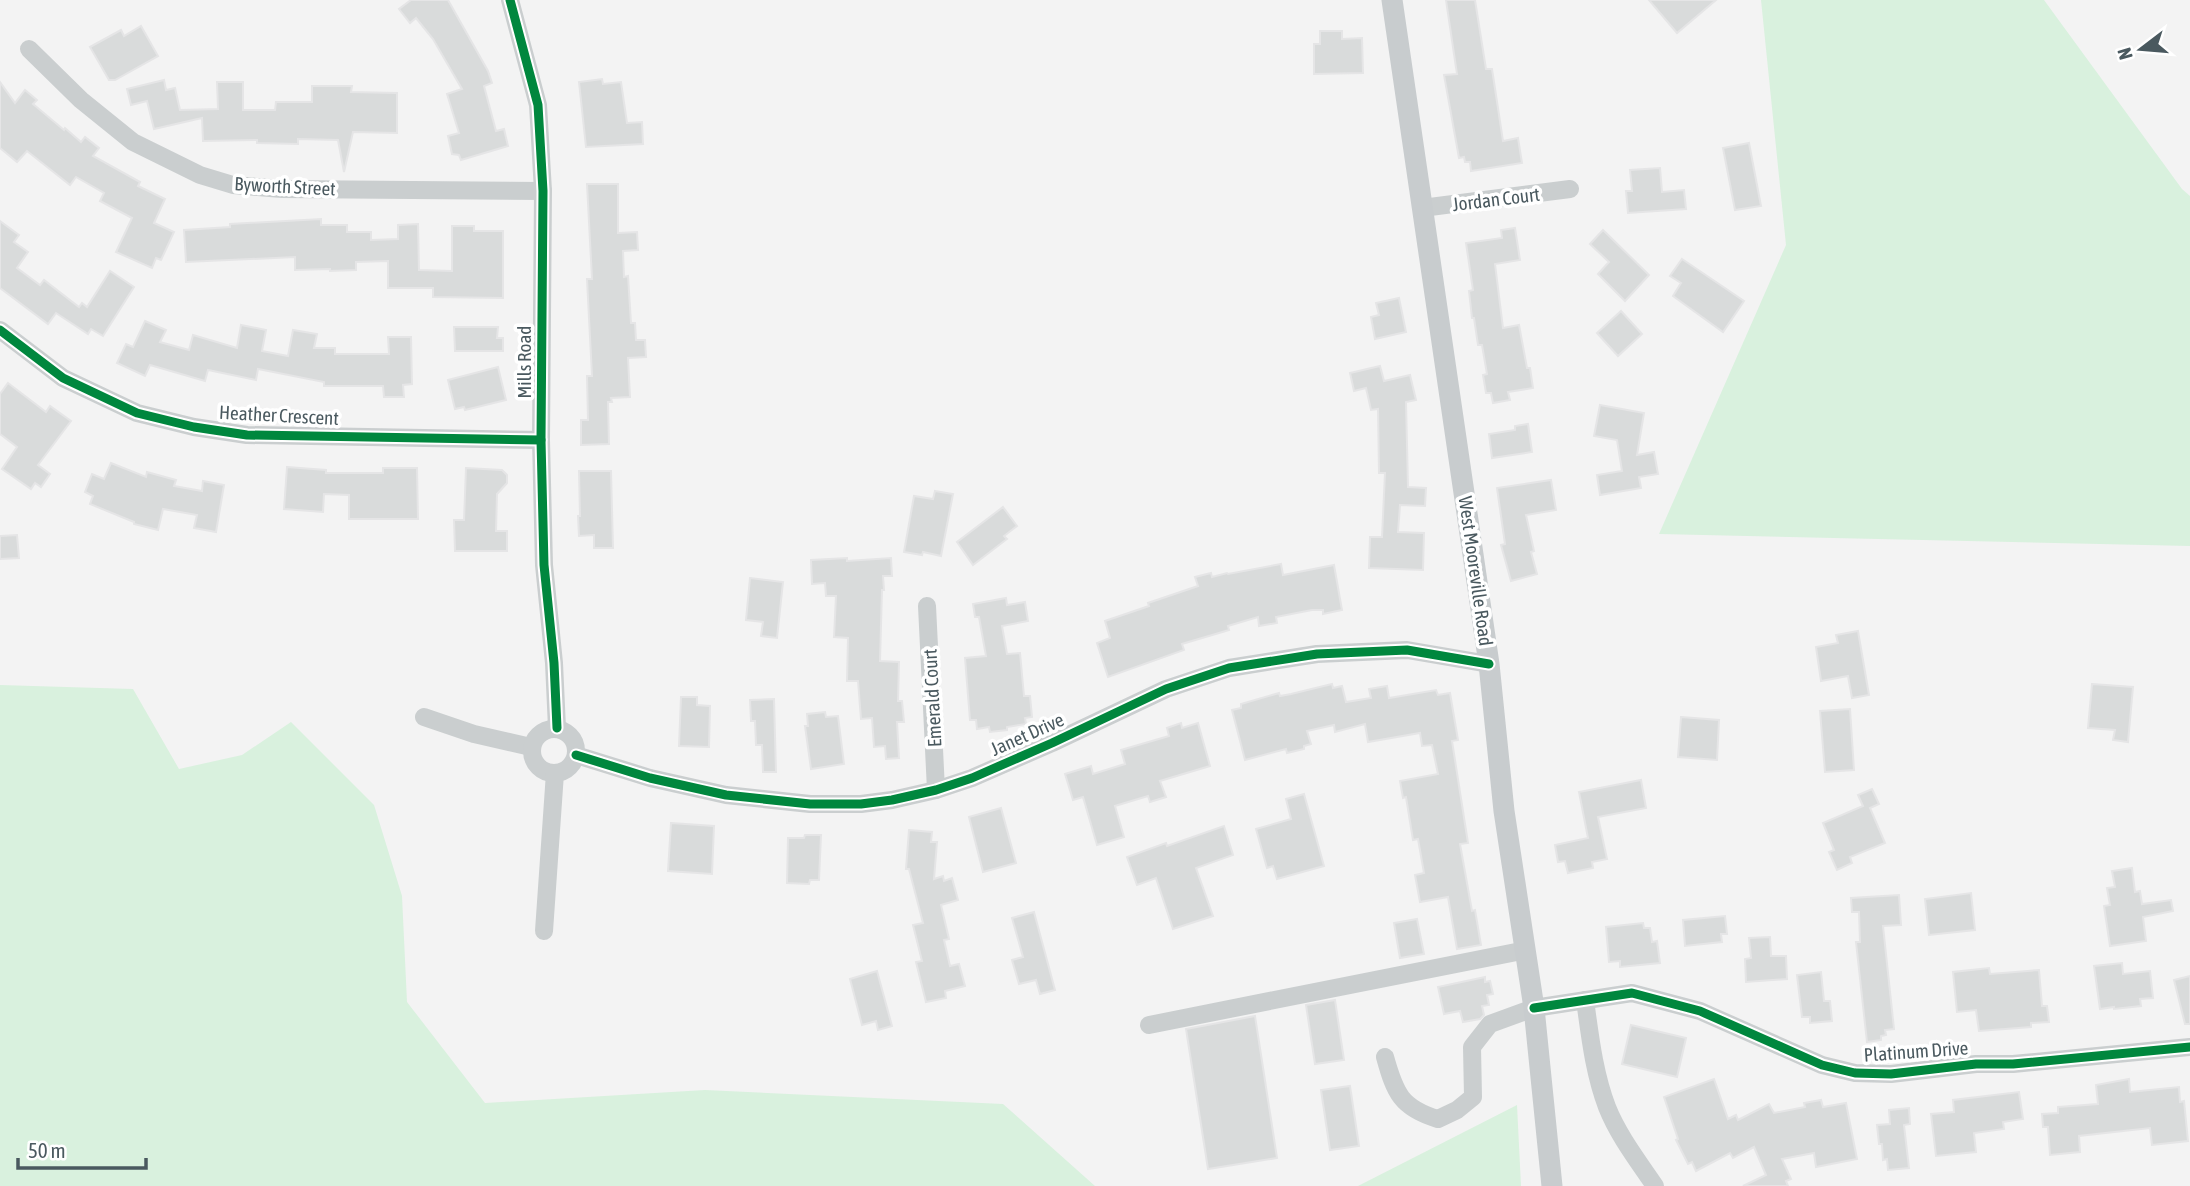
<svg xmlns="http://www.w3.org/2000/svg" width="2190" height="1186" font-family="'Asap Condensed',sans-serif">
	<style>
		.green { fill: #d9f1de }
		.building { fill: #d9dbdb; stroke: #e5e5e6; stroke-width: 2 }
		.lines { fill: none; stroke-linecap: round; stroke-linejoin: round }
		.minor { stroke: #cacecf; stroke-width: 18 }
		.major { stroke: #c8ccce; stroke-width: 21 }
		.cycleway-casing { stroke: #fff; stroke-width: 13 }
		.cycleway { stroke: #00873e; stroke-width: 9 }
		.labels { text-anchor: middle; stroke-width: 7; stroke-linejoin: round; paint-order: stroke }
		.street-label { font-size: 19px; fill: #4a595f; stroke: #fff }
	</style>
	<rect width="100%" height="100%" fill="#f3f3f3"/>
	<g class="green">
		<polygon points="1761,0 2044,0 2182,189 2190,196 2190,546 1659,534 1786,245"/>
		<polygon points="0,685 133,689 179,769 242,755 291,722 374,805 402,896 407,1002 485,1103 705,1090 1003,1104 1095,1186 0,1186"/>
		<polygon points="1517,1105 1521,1186 1358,1186"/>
	</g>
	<g class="building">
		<polygon points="411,0 448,0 488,71 492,83 484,86 496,131 504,129 508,146 461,160 459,155 452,154 448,136 459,133 447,94 462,89 433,39 416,18 410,23 399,9"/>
		<polygon points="1446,0 1475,0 1486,69 1492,69 1503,141 1518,138 1522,163 1471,171 1470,162 1465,162 1464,157 1459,158 1444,75 1457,74"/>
		<polygon points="1649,0 1716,0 1677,33"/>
		<polygon points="141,26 158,56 115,80 109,80 90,47 121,30 124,36"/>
		<polygon points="1320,31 1342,31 1342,39 1362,38 1363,73 1314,74 1314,44 1320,44"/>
		<polygon points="602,79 603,84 621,82 627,123 642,122 643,144 586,147 579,82"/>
		<polygon points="164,80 166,90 175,88 180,110 218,109 217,82 243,82 243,110 275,110 276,102 312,102 312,86 352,86 351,92 397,93 397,133 353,132 344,172 338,140 298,139 298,144 257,143 257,140 203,141 202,118 154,129 147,101 131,105 127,89"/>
		<polygon points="0,82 15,103 25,90 37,100 33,104 64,130 65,128 81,142 85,137 99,148 93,156 140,182 138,186 165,199 154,223 174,232 161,260 156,258 152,268 116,252 132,218 100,201 104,193 76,177 70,185 27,151 17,162 0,148"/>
		<polygon points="1749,143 1761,206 1735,210 1723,148"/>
		<polygon points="1660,168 1662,192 1684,190 1686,209 1628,213 1626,191 1632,191 1630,170"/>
		<polygon points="587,184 618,184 618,233 637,232 638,250 623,251 624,277 628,276 631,323 635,323 636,340 645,340 646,357 628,358 630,397 611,398 612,402 608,402 609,444 581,445 581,420 588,420 587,376 592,376 587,279 592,279"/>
		<polygon points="321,219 321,225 347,225 347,232 371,232 371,240 398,239 398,225 418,224 419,270 452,271 452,226 474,226 474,231 503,231 503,298 433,297 433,288 388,288 388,261 356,262 356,270 330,271 330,269 295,270 295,257 186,262 184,230 230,227 230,224"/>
		<polygon points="0,221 19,235 14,242 28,252 17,268 40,285 44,280 79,307 82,303 87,307 110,271 134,287 103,336 91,329 88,334 56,313 48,324 0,288"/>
		<polygon points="1515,228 1520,260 1495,264 1503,328 1519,325 1527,368 1530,368 1533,388 1508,392 1510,400 1493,403 1491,393 1486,393 1483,375 1487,374 1482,345 1478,345 1474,318 1472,318 1469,291 1473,290 1466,243 1502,238 1501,230"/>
		<polygon points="1603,230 1649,275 1625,301 1598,274 1609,262 1590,244"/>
		<polygon points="1682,259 1744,301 1723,332 1673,296 1681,283 1670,276"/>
		<polygon points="1399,298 1406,332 1375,339 1371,317 1379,315 1376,303"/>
		<polygon points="1621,311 1642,334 1618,356 1597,333"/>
		<polygon points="145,321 166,330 160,342 189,350 193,335 237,348 241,325 266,330 262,351 288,356 293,330 317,334 314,348 335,348 335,354 389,354 388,337 411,337 412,384 403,385 404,397 384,397 383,386 324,386 324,382 258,369 256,380 208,370 205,381 150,365 145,376 117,363 126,344 133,347"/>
		<polygon points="454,327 498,327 497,338 503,338 503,351 455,351"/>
		<polygon points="1380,366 1384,381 1410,375 1416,400 1406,402 1408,487 1426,488 1425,506 1400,505 1398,532 1424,533 1423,570 1369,568 1370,537 1382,537 1385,473 1379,473 1378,409 1371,410 1366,388 1354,391 1350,373"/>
		<polygon points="498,367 506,400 465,410 464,407 455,409 448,380"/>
		<polygon points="8,383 46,412 50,406 71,421 38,465 50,474 41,487 35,483 31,489 2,469 17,447 0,434 0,394"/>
		<polygon points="1600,405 1644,413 1637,455 1654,452 1658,474 1639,477 1641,488 1600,495 1597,475 1622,471 1617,440 1594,436"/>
		<polygon points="1528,424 1532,452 1492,458 1489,434 1515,430 1515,426"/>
		<polygon points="111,463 146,477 147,472 176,480 174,486 202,491 203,481 224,485 216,532 194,528 197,515 163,509 158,530 134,524 134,522 90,504 93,496 85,492 92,474 104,479"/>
		<polygon points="287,467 326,470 326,473 383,473 383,468 417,468 418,519 349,519 349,495 324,494 323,512 284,509"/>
		<polygon points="466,468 502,470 507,475 507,483 497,494 496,531 507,531 507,551 455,551 454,520 464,520"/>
		<polygon points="579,471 611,471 613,548 594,548 594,535 579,536 578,516 580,516"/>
		<polygon points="1551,480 1556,510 1526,515 1534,551 1531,552 1537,574 1511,581 1501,545 1505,544 1497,488"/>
		<polygon points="935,491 953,494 941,556 923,552 922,555 904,552 914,496 933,499"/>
		<polygon points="1003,507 1017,526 1004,536 1007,539 973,565 957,542"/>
		<polygon points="17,535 19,558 0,559 0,536"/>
		<polygon points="847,558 847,561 891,558 892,576 883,576 884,590 882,590 880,661 899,662 898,701 902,701 904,722 897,722 899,758 886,759 885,746 874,747 872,718 861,719 858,681 847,681 848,638 834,637 836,596 826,596 825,583 812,584 811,560"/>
		<polygon points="1281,564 1283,575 1334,565 1342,610 1323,614 1323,610 1312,610 1276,617 1277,623 1259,626 1258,617 1228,626 1229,630 1182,644 1184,650 1108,677 1097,643 1110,638 1105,621 1149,606 1148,603 1198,586 1195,577 1211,573 1212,577 1227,573 1228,574"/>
		<polygon points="750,578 783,582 777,638 761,636 763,622 746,620"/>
		<polygon points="1006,598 1007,605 1025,602 1028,621 1002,626 1007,654 1020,653 1024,696 1030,696 1032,717 1025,718 1026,724 1007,727 1007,730 990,732 989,727 977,729 976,720 970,720 965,658 986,656 979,617 975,617 973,604"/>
		<polygon points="1858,631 1869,695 1852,698 1848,676 1821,681 1816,647 1838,643 1836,635"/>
		<polygon points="1332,684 1333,688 1342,686 1346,702 1371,698 1369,689 1387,686 1389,698 1436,690 1438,695 1450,693 1458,740 1452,741 1468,843 1460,844 1472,911 1475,910 1481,945 1457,949 1448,897 1420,902 1415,875 1424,873 1418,839 1413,840 1406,797 1403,798 1400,781 1438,774 1432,745 1422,746 1420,733 1368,742 1365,724 1335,732 1334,725 1307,731 1311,744 1304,746 1304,749 1287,753 1286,749 1245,760 1232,710 1241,708 1241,704 1279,693 1280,696 1291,694"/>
		<polygon points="2092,684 2133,687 2128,742 2113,740 2115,730 2088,728"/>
		<polygon points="681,697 697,697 697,705 710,706 709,747 679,746"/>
		<polygon points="774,699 776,772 763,772 762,745 756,745 755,721 751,721 750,700"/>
		<polygon points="1850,709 1854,770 1825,772 1820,711"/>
		<polygon points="825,712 826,717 838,716 844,764 811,769 805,726 808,726 807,714"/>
		<polygon points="1681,717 1719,720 1717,760 1678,757"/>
		<polygon points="1181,723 1182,728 1198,723 1210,766 1160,781 1166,797 1150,802 1148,796 1115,806 1124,837 1097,845 1083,797 1073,800 1065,774 1091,766 1093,774 1125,764 1121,750 1169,736 1167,728"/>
		<polygon points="1641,780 1646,808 1598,817 1607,859 1592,862 1593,868 1568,873 1565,861 1558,862 1555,845 1588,838 1579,792"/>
		<polygon points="1872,789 1879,804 1870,808 1885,843 1850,857 1852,863 1837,870 1829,852 1834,850 1823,823 1863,806 1858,795"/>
		<polygon points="1304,794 1324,866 1277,879 1273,866 1267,868 1256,829 1291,819 1286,799"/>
		<polygon points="1001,808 1016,863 983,872 969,817"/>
		<polygon points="671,823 714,826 712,874 668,871"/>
		<polygon points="1224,826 1233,855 1196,868 1213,916 1173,929 1156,878 1137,885 1127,857 1166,843 1167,846"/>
		<polygon points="909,830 932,832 931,842 937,842 934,879 943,876 944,881 952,878 958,900 941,905 949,939 944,940 950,966 959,964 965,986 945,991 946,998 926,1002 916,962 922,961 913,925 923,923 909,869 906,869"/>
		<polygon points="805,835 821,835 819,880 810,880 809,884 787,883 788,838 804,838"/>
		<polygon points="2132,868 2135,892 2140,891 2142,904 2171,900 2173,911 2143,917 2146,941 2110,946 2104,906 2110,905 2107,888 2115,887 2112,871"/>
		<polygon points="1971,893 1975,930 1929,935 1925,899"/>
		<polygon points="1899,895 1901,925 1883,926 1894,1029 1885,1030 1886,1035 1881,1036 1881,1040 1867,1042 1856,942 1860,942 1859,912 1852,912 1851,898"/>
		<polygon points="1034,912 1055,990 1040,994 1036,980 1019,984 1012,960 1023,957 1012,918"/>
		<polygon points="1725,916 1727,934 1721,934 1722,942 1685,946 1683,920"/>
		<polygon points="1417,919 1424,954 1400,958 1394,923"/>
		<polygon points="1643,923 1644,928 1650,928 1652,942 1657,941 1660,963 1620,967 1620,961 1609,962 1606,927"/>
		<polygon points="1770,937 1771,956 1786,956 1787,979 1746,982 1745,959 1751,958 1749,938"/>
		<polygon points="2122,963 2123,974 2150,971 2153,998 2140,999 2141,1006 2114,1009 2114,1007 2100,1009 2094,966"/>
		<polygon points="1989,968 1990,974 2039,970 2042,1006 2047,1006 2049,1022 2031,1023 2031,1027 1979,1031 1976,1010 1957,1012 1953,972"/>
		<polygon points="877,971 892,1026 878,1030 876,1021 862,1025 850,979"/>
		<polygon points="1821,972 1824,1001 1830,1001 1832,1021 1810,1023 1810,1017 1802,1017 1797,975"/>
		<polygon points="2190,976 2190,1024 2185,1024 2174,980"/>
		<polygon points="1485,977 1485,982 1490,981 1493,994 1487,995 1489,1005 1482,1006 1484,1015 1480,1019 1463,1022 1460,1011 1444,1014 1438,987"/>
		<polygon points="1335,1000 1344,1060 1315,1064 1306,1005"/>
		<polygon points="1255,1016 1277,1158 1208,1169 1186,1029"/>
		<polygon points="1631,1025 1686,1038 1677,1077 1622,1064"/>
		<polygon points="1714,1079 1728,1119 1736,1115 1738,1120 1769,1104 1774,1113 1805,1107 1804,1103 1821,1100 1823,1107 1846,1103 1857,1159 1816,1167 1814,1153 1782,1159 1791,1179 1786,1181 1788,1186 1743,1186 1766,1175 1754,1147 1733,1158 1730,1153 1696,1171 1692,1162 1688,1164 1676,1140 1678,1139 1664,1097"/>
		<polygon points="2129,1079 2130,1092 2179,1087 2180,1102 2184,1101 2188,1141 2152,1145 2150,1128 2079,1136 2080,1152 2050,1155 2048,1127 2043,1127 2042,1114 2058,1113 2058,1107 2098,1104 2096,1085"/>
		<polygon points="1350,1086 1359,1146 1330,1150 1321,1090"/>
		<polygon points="2019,1092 2023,1119 2003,1122 2004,1129 1974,1133 1976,1152 1936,1156 1931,1114 1954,1112 1953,1100"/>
		<polygon points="1909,1108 1910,1124 1904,1125 1909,1168 1888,1170 1887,1159 1883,1160 1882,1144 1879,1144 1877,1125 1890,1124 1889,1110"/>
	</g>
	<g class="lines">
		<g class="minor">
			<polyline points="510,0 538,105 543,191 541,440 544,565 554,663 557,728"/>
			<polyline points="29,49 81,100 133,142 200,175 233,185 282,189 543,191"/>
			<polyline points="1422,208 1570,189"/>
			<polyline points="0,330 63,378 137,413 194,427 247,435 541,440"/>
			<polyline points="927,606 936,790"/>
			<polyline points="424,717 474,734 531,747"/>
			<circle cx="554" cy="751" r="22"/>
			<polyline points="576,755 650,778 726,795 810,804 861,804 892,800 936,790 972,778 1052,743 1166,689 1229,668 1317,654 1407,650 1489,664"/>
			<polyline points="544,931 555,773"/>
			<path d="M1585,1000C1590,1036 1594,1073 1607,1107C1618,1135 1638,1161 1655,1186"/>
			<polyline points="1149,1025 1526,950"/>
			<path d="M1385,1057C1395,1093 1401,1108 1438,1119L1457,1110L1473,1097L1472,1047L1490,1024L1534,1008L1632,993L1700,1011L1822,1065L1855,1073L1891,1074L1976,1064H2013L2190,1047"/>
		</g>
		<polyline class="major" points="1392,0 1489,664 1504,811 1534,1008 1552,1186"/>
		<g class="cycleway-casing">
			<g id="cycleway">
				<polyline points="510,0 538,105 543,191 541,440 544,565 554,663 557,728"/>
				<polyline points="0,330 63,378 137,413 194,427 247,435 541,440"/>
				<polyline points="576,755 650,778 726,795 810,804 861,804 892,800 936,790 972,778 1052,743 1166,689 1229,668 1317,654 1407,650 1489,664"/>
				<polyline points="1534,1008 1632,993 1700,1011 1822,1065 1855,1073 1891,1074 1976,1064 2013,1064 2190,1047"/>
			</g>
		</g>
		<use href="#cycleway" class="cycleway"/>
	</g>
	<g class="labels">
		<g class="street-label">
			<text transform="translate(285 186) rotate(3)" y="7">Byworth Street</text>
			<text transform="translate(1496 199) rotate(-7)" y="7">Jordan Court</text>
			<text transform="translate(524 362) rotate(-90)" y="7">Mills Road</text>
			<text transform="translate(279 415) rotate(3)" y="7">Heather Crescent</text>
			<text transform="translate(1476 571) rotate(82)" y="7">West Mooreville Road</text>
			<text transform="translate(932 698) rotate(-93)" y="7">Emerald Court</text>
			<text transform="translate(1027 734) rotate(-24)" y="7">Janet Drive</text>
			<text transform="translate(1916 1051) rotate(-4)" y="7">Platinum Drive</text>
		</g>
	</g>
	<g transform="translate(2141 49) rotate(254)" stroke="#ffffff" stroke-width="5" paint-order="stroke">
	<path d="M0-5L12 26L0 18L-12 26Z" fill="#4a595f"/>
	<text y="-10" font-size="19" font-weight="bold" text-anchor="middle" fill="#4a595f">N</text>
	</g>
	<path d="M18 1158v10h128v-10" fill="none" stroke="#4a595f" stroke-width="3.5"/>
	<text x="28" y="1158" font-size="21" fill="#4a595f" stroke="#ffffff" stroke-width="5" paint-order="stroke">50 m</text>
</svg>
